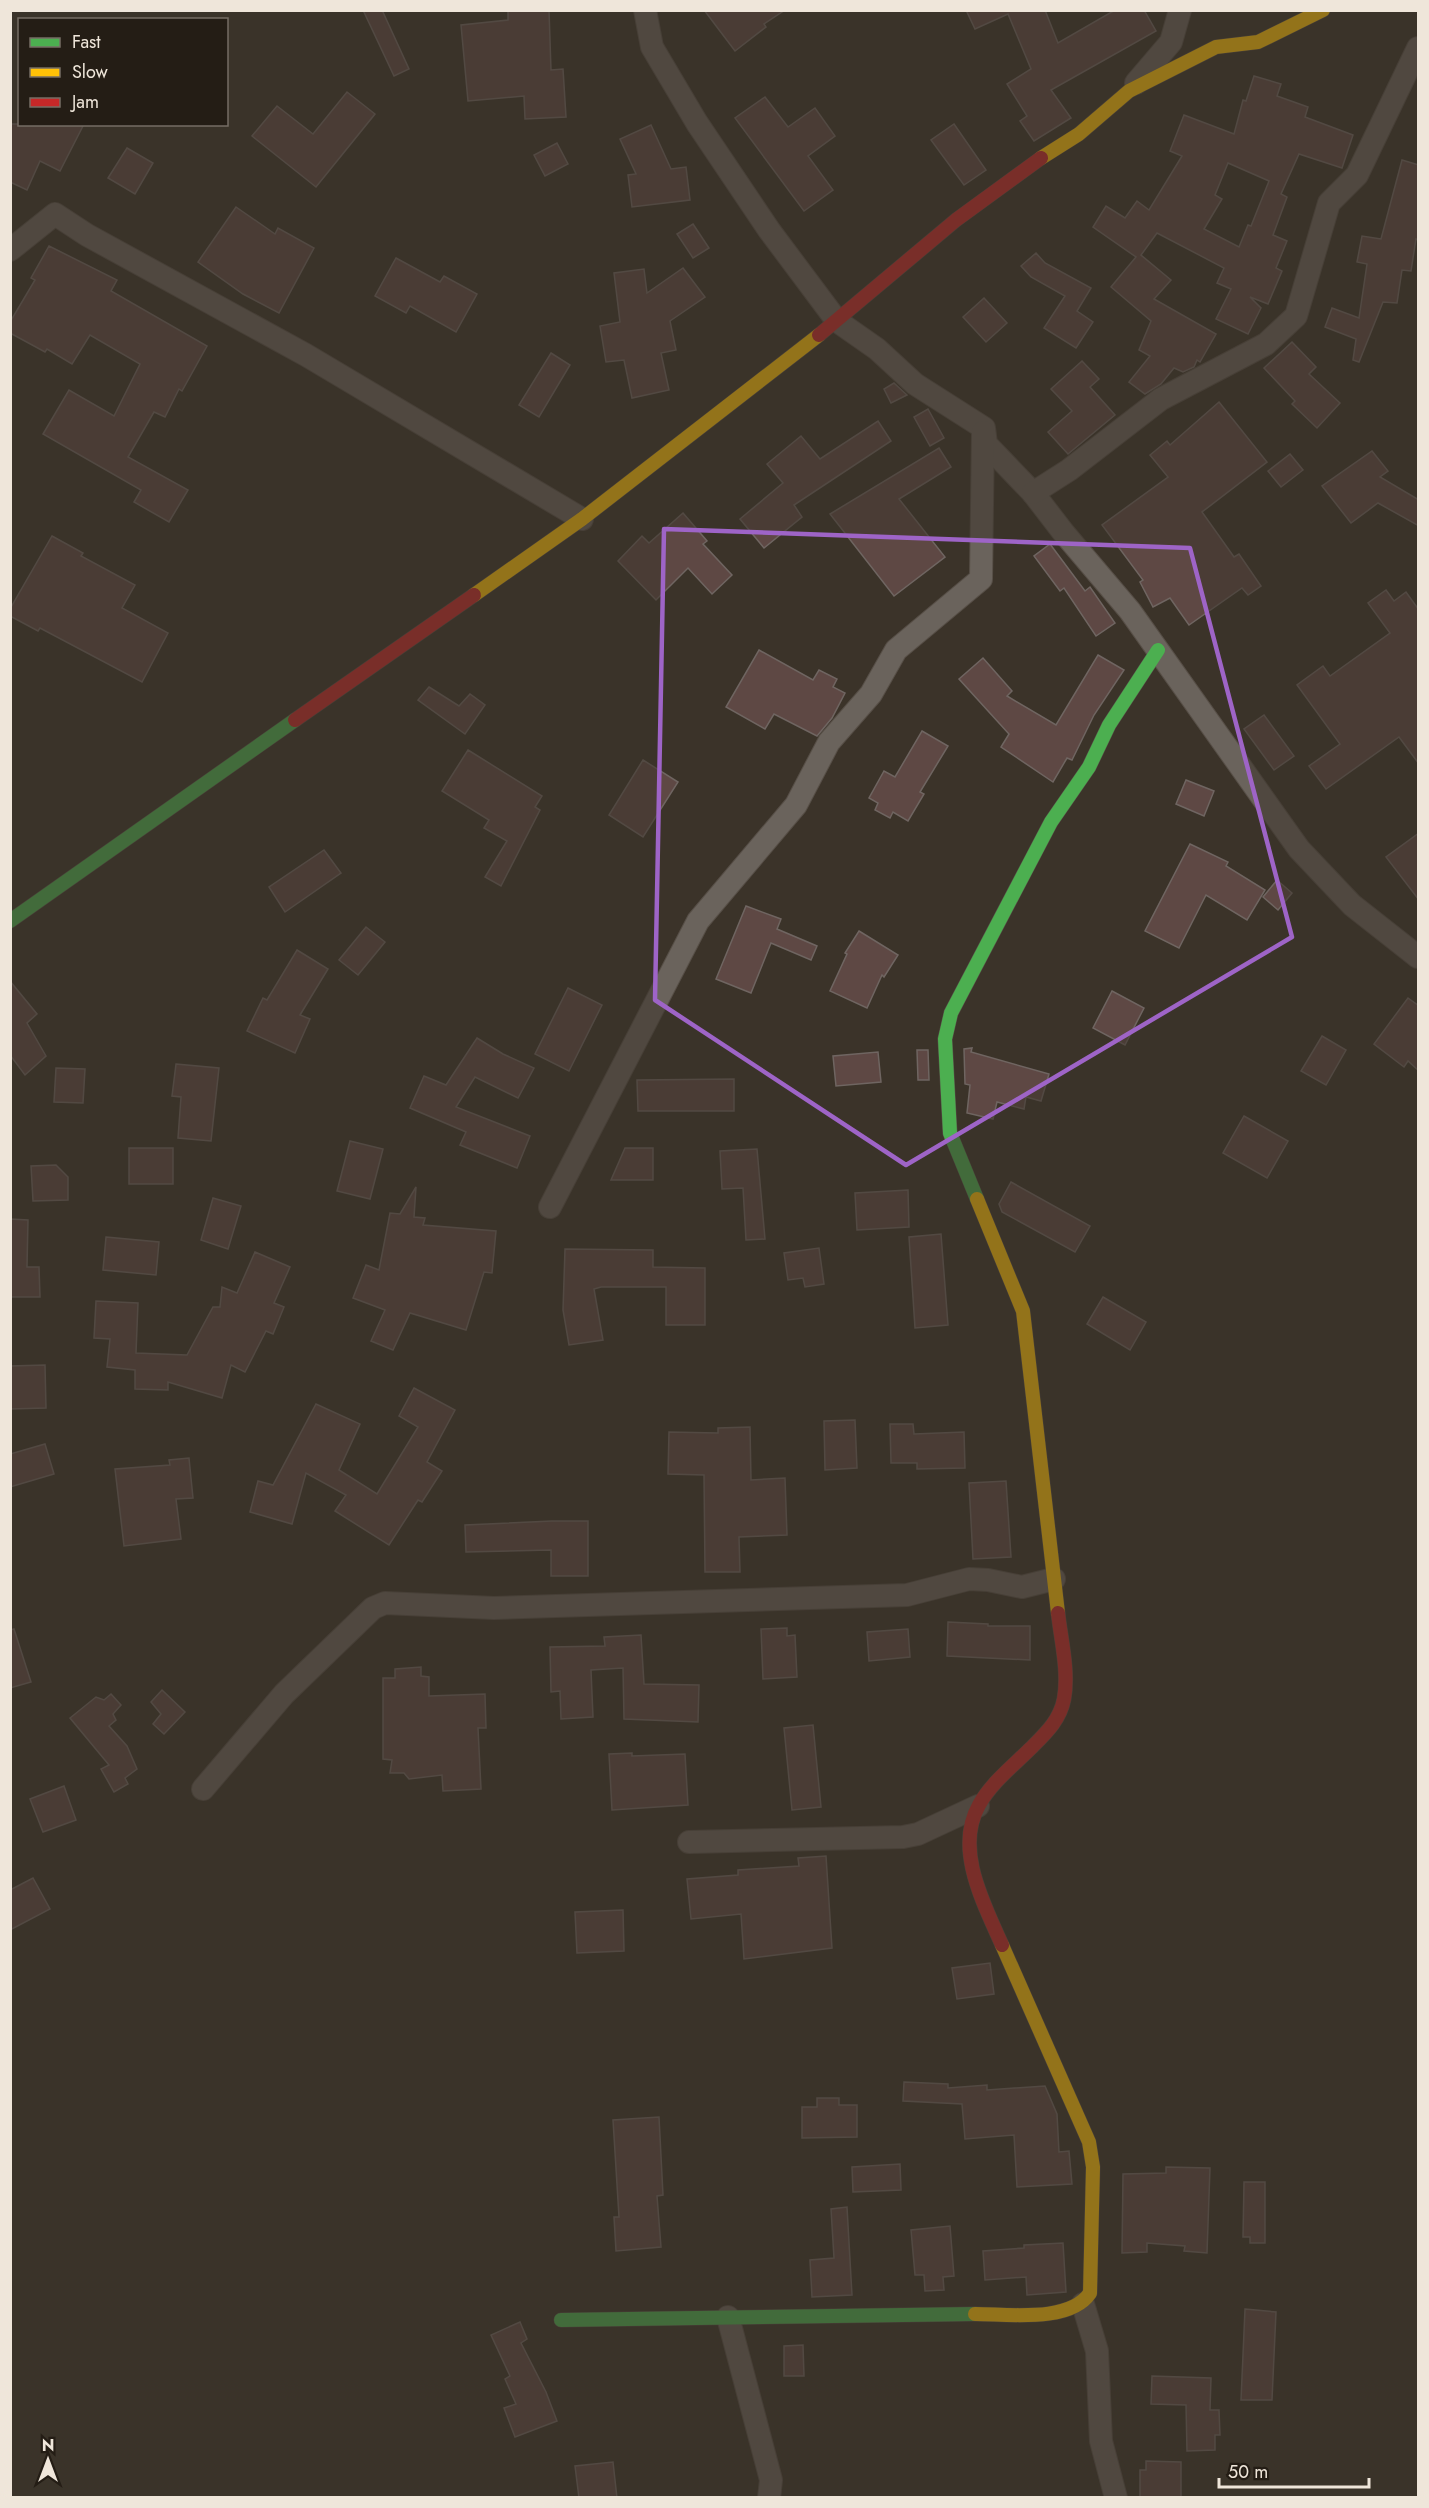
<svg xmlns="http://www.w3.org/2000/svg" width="1429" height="2508" font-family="Jost,sans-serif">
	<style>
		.building { fill: #5e4844; stroke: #6f6561; stroke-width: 1.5; fill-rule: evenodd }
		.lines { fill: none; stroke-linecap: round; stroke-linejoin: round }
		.street-casing { stroke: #574f47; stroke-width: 24 }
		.fast-casing { stroke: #574f47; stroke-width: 15 }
		.slow-casing { stroke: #574f47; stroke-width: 15 }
		.jam-casing { stroke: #574f47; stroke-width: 15 }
		.street { stroke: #6a635c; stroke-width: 22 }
		.fast { stroke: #4caf50; stroke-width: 14 }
		.slow { stroke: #ffc107; stroke-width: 14 }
		.jam { stroke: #c62828; stroke-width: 14 }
		.marked { fill: none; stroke: #9e64c7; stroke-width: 4.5; stroke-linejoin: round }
	</style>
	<rect width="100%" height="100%" fill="#3b3329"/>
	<g class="building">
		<polygon points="363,10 382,10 409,69 394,76"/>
		<polygon points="508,10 549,10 551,70 563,69 566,117 525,119 524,96 468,101 461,25 508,20"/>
		<polygon points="704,10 785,10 764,24 766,27 735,51"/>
		<polygon points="966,10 1045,10 1058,43 1115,10 1144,10 1156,31 1051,90 1071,118 1034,141 1020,121 1027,116 1007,84 1031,69 1008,14 975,29"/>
		<path d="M1254,76L1281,84L1277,96L1308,107L1305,117L1353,135L1342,168L1299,154L1281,194L1287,197L1273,235L1287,241L1276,268L1282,271L1268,304L1250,297L1261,308L1248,334L1216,319L1231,289L1217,283L1224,268L1157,233L1141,255L1171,280L1154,299L1216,334L1200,362L1197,360L1194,367L1183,372L1174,368L1161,384L1145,394L1129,382L1150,356L1139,350L1151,321L1111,287L1136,257L1093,227L1106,206L1125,218L1137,201L1149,210L1182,156L1170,151L1184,115L1234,134L1243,100L1246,101ZM1228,163L1269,181L1251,226L1248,225L1239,247L1204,229L1222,199L1215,195Z"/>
		<polygon points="347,92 375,114 316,187 252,136 277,106 313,134"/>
		<polygon points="765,97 788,127 815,108 835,136 808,156 833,190 804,211 735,118"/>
		<polygon points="10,124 84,124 60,171 40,161 27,190 10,182"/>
		<polygon points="954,124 986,170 964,185 931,140"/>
		<polygon points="651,125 671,169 686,167 690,200 632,207 628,175 636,174 620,139"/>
		<polygon points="557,143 568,164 545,176 534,155"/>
		<polygon points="127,148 153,163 135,194 108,178"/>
		<polygon points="1402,160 1419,165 1419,240 1416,239 1411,271 1402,270 1397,303 1383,302 1359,362 1353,360 1356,339 1325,327 1332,308 1359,318 1367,264 1357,262 1362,236 1381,239"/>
		<polygon points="236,207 275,234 278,228 314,248 279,313 243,294 198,262"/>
		<polygon points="693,224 709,248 693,258 677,234"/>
		<polygon points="49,246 117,280 111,291 207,346 182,391 179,389 165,417 154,412 128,457 188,490 169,522 134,502 141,490 43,434 69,390 114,416 140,364 90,335 72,364 47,349 45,352 10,333 10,322 35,280 31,278"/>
		<polygon points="1036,253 1045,263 1091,288 1077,311 1093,322 1076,348 1044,328 1065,296 1031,277 1021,266"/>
		<polygon points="396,258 440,282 444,276 477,294 456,332 410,306 406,313 375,296"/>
		<polygon points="683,268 705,297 670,321 676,350 661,353 669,390 632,398 624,360 606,362 600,326 620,322 614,273 644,269 647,293"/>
		<polygon points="984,298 1007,323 986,342 963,317"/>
		<polygon points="1292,342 1316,367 1309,374 1340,403 1317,428 1292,404 1295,401 1264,368"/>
		<polygon points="551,353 570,365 539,417 519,405"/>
		<polygon points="1082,361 1099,379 1090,387 1115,415 1068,454 1048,432 1072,411 1051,389"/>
		<polygon points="894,383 907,395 891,403 884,389"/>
		<polygon points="1219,402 1267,462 1202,512 1234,557 1239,554 1261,586 1248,595 1242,588 1189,625 1170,598 1153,607 1140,582 1143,580 1102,525 1168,477 1150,455 1167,441 1170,445"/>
		<polygon points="928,409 944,438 930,446 914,417"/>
		<polygon points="878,421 891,441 794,505 802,517 764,548 740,519 783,483 767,464 801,436 820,459"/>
		<polygon points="939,448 951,467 899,499 945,557 894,596 830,514"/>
		<polygon points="1372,451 1388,471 1380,477 1419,500 1419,526 1378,503 1351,523 1322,486"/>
		<polygon points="1290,454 1303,470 1281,487 1268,471"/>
		<polygon points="683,513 707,541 703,544 732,575 712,594 688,568 656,600 618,561 642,536 649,543"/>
		<polygon points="52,536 83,553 81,556 135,585 122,608 168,633 142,682 40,628 38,631 10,616 10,609"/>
		<polygon points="1050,544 1085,591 1090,587 1115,623 1096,636 1064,588 1060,591 1034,556"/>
		<polygon points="1386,590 1394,601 1406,592 1419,610 1419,764 1399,737 1326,789 1309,766 1340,744 1297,685 1323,666 1330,676 1390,633 1368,603"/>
		<polygon points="759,650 813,680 819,670 837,679 833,687 845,693 832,718 817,736 774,714 765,729 726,707"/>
		<polygon points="1098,655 1124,670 1094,715 1073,758 1072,760 1067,758 1053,782 1001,747 1009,734 959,679 983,658 1012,691 1007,696 1056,725"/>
		<polygon points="429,687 459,706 470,694 485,705 465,734 418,700"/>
		<polygon points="1264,715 1294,756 1274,770 1244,729"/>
		<polygon points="922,731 948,746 920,792 924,794 908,821 893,812 890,818 875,810 878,803 869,798 884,771 895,777"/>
		<polygon points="468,750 542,796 535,807 540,810 501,886 485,877 507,841 484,828 489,820 442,791"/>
		<polygon points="643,760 678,782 643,837 609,815"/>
		<polygon points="1186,780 1214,791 1204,816 1176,804"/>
		<polygon points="1419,833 1419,900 1386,857"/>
		<polygon points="1190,844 1228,862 1226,866 1265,890 1247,920 1206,895 1179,948 1145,931"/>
		<polygon points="324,850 341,873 285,912 269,887"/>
		<polygon points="1277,880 1292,893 1278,910 1263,897"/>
		<polygon points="746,906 781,919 777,929 817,946 811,960 771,943 751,993 716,979"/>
		<polygon points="366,927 385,942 358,975 339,960"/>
		<polygon points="859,931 898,955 884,977 882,975 867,1008 830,991 847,954 845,953"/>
		<polygon points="297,950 328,969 300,1015 310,1019 295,1053 247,1031 263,998 267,1000"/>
		<polygon points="10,981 37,1014 27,1023 46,1056 25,1075 10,1055"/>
		<polygon points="568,988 602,1005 569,1071 535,1054"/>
		<polygon points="1112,991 1144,1008 1125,1045 1093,1028"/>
		<polygon points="1408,998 1419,1006 1419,1071 1408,1061 1404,1067 1374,1044"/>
		<polygon points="1322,1036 1346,1050 1326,1085 1301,1071"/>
		<polygon points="477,1038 503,1054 534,1068 518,1098 475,1077 456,1107 530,1136 517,1168 460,1145 466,1132 410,1108 424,1076 446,1085"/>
		<polygon points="972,1048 971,1052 1049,1074 1041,1101 1026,1097 1024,1109 997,1102 993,1119 967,1113 970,1085 965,1084 964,1049"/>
		<polygon points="917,1050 928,1050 929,1080 918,1080"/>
		<polygon points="878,1052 881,1082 836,1086 833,1056"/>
		<polygon points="176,1064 219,1068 211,1141 178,1138 181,1097 172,1096"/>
		<polygon points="56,1068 85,1069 83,1103 54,1102"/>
		<polygon points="734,1079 734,1111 638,1111 637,1080"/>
		<polygon points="1244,1116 1288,1141 1267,1178 1223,1153"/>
		<polygon points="350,1141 383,1149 370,1199 337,1191"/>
		<rect x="129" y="1148" width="44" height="36"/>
		<polygon points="625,1148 653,1148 653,1180 611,1180"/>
		<polygon points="757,1149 765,1239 746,1240 743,1188 722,1189 720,1151"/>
		<polygon points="56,1165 68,1177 68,1200 33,1201 31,1166"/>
		<polygon points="1011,1182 1090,1226 1075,1252 1002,1212 999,1204"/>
		<polygon points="416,1187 414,1217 425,1218 423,1225 496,1231 492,1273 484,1272 466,1330 410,1313 393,1350 371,1341 385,1310 353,1298 366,1265 379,1270 390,1213 400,1214"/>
		<polygon points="908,1190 909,1227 857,1230 855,1193"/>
		<polygon points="213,1198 241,1206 228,1249 201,1240"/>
		<polygon points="10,1219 28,1220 27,1267 39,1267 40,1297 10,1297"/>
		<polygon points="941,1234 948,1325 915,1328 909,1237"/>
		<polygon points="106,1237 159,1242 156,1275 103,1270"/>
		<polygon points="819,1248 824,1284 805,1287 803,1278 788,1280 784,1253"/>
		<polygon points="565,1249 653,1250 653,1267 705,1268 705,1325 666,1325 666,1287 601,1287 594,1289 603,1340 569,1345 563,1310"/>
		<polygon points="255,1252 290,1267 274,1303 284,1307 273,1334 266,1331 245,1372 231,1365 222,1398 168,1382 168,1390 135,1389 135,1370 107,1367 110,1339 94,1338 96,1301 138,1303 136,1353 187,1355 213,1307 220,1307 222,1287 237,1293"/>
		<polygon points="1103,1297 1146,1322 1130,1350 1087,1324"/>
		<polygon points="45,1365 46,1408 10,1409 10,1366"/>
		<polygon points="414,1388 455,1410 427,1462 442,1471 422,1502 418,1500 389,1545 335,1511 346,1495 306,1473 292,1524 250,1512 258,1481 273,1485 316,1404 360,1424 339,1470 377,1494 418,1427 399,1416"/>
		<polygon points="855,1420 857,1468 825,1470 824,1421"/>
		<polygon points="890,1424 913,1424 914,1434 964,1432 965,1468 917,1469 917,1463 891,1463"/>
		<polygon points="750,1427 751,1480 785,1478 787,1535 739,1537 740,1572 705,1572 704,1475 668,1474 669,1432 718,1433 718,1428"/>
		<polygon points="45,1444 54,1474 10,1487 10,1454"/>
		<polygon points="189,1458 193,1498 176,1499 181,1539 124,1546 115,1469 170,1465 169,1460"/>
		<polygon points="1006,1481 1011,1557 973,1559 969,1483"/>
		<polygon points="552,1521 588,1521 588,1576 551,1576 551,1550 466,1552 465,1525"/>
		<polygon points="948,1622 988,1624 988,1626 1030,1626 1030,1660 947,1656"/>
		<polygon points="787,1628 787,1636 795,1635 797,1677 763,1679 761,1629"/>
		<polygon points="14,1629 31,1682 10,1688 10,1630"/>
		<polygon points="908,1629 910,1657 869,1661 867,1632"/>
		<polygon points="641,1635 644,1684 699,1685 698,1722 624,1719 623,1668 591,1670 593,1717 561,1719 560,1691 551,1692 550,1647 605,1646 604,1637"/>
		<polygon points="421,1667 421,1676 429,1677 429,1696 485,1694 486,1728 478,1728 481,1789 443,1791 442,1775 409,1779 404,1773 390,1773 392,1760 383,1759 383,1678 395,1678 395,1669"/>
		<polygon points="162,1690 185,1712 164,1734 153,1724 161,1714 151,1702"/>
		<polygon points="111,1694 121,1705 113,1714 116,1720 109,1726 127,1746 137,1769 125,1778 128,1784 114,1792 101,1769 109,1765 70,1718 96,1697 104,1700"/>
		<polygon points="813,1725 821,1807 792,1810 784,1728"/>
		<polygon points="632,1753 632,1756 685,1754 688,1805 612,1810 609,1754"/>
		<polygon points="64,1786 76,1820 43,1832 30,1799"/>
		<polygon points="826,1856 832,1948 744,1959 741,1914 691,1919 687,1879 738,1875 738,1870 799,1866 798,1858"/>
		<polygon points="33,1878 50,1909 10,1930 10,1890"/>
		<polygon points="623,1910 624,1951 577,1953 575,1912"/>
		<polygon points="990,1963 994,1994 957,1999 952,1968"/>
		<polygon points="904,2082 948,2084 948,2088 987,2085 987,2090 1045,2086 1057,2114 1059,2152 1069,2151 1072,2184 1017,2187 1014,2135 965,2139 962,2104 903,2101"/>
		<polygon points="817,2098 839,2098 839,2105 857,2105 857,2137 802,2138 802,2107 817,2107"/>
		<polygon points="659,2117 663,2195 657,2196 661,2247 616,2251 614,2217 619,2217 613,2120"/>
		<polygon points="900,2164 901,2190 853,2192 852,2167"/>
		<polygon points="1166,2167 1210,2168 1207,2253 1184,2251 1185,2246 1147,2243 1147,2252 1122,2253 1123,2174 1166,2173"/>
		<polygon points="1244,2182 1265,2182 1265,2243 1250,2243 1250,2237 1243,2237"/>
		<polygon points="847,2207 852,2295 812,2297 810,2260 834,2258 831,2209"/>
		<polygon points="950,2226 954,2276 943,2277 944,2290 925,2291 924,2275 915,2275 911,2230"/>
		<polygon points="1063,2243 1066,2292 1027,2295 1026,2277 985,2280 983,2251 1024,2248 1024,2245"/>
		<polygon points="1245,2309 1276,2312 1272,2400 1241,2400"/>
		<polygon points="520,2322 527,2339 521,2343 546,2392 557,2421 515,2437 504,2408 516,2404 505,2379 510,2376 491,2335"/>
		<polygon points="803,2345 804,2376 784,2376 784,2346"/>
		<polygon points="1152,2376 1211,2378 1210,2410 1219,2410 1220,2435 1215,2435 1215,2450 1187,2451 1186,2405 1151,2404"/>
		<polygon points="1146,2461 1181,2462 1181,2498 1140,2498 1140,2470 1146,2470"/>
		<polygon points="613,2462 617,2498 579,2498 575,2466"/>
	</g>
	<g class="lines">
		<g class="street-casing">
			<g id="street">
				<polyline points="645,10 652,47 697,123 769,230 837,321 877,349 915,384 984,428 986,444 1033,493 1063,532 1130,611 1299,849 1352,905 1418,957"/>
				<polyline points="1136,83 1171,42 1180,10"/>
				<polyline points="10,250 55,214 87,235 306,355 582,519"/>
				<polyline points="1033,493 1069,470 1161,399 1266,344 1296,316 1329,203 1357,175 1418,48"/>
				<polyline points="550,1207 698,921 796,805 829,742 871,694 896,650 981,579 983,432"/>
				<polyline points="203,1789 284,1694 373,1608 385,1603 494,1608 907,1595 969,1579 988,1580 1022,1587 1054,1579"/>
				<polyline points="689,1842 903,1837 918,1834 978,1806"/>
				<polyline points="1083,2304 1097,2351 1101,2441 1116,2498"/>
				<polyline points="728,2317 771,2480 769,2498"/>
			</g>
		</g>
		<g class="fast-casing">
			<g id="fast">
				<polyline points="10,921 295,720"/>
				<polyline points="977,1199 950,1133 945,1039 951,1013 1051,822 1089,767 1109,725 1158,650"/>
				<polyline points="561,2320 975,2314"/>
			</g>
		</g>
		<g class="slow-casing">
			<g id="slow">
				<polyline points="1041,158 1079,134 1129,91 1216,47 1258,42 1323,10"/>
				<polyline points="474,595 582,519 819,335"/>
				<polyline points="977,1199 1023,1311 1058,1613"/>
				<path d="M975,2314C1008,2314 1070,2323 1090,2293L1093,2167L1089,2142L1002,1945"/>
			</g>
		</g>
		<g class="jam-casing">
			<g id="jam">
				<polyline points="819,335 956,220 1041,158"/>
				<polyline points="295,720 474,595"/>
				<path d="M1002,1945C984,1904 954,1849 979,1805C991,1783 1014,1765 1031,1748C1046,1733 1060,1720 1064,1699C1069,1672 1061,1640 1058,1613"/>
			</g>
		</g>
		<use href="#street" class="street"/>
		<use href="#fast" class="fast"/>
		<use href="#slow" class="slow"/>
		<use href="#jam" class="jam"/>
	</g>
	<path d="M0 0H1429V2508H0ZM664,529L1190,548L1292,937L906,1165L655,1000Z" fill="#3b3329" fill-opacity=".55" fill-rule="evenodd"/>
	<path class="marked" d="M664,529L1190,548L1292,937L906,1165L655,1000Z"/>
	<rect width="1429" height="2508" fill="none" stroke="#efe6da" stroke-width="24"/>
	<rect x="18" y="18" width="210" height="108" fill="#241d15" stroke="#756d64" stroke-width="1.5"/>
	<rect x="30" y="38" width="30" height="9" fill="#4caf50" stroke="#756d64" stroke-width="1.5"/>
	<text x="72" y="48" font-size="18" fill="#efe6da">Fast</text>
	<rect x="30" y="68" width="30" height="9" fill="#ffc107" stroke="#756d64" stroke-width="1.5"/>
	<text x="72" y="78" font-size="18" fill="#efe6da">Slow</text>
	<rect x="30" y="98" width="30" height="9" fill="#c62828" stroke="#756d64" stroke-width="1.5"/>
	<text x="72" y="108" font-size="18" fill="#efe6da">Jam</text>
	<g transform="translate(48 2460)" stroke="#241d15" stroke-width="4.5" paint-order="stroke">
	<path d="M0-4.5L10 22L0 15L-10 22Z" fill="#efe6da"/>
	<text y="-9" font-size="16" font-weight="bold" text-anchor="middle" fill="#efe6da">N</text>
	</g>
	<path d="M1219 2478v9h150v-9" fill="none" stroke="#efe6da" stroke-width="3"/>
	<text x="1228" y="2478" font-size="18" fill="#efe6da" stroke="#241d15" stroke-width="4.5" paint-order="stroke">50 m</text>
</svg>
